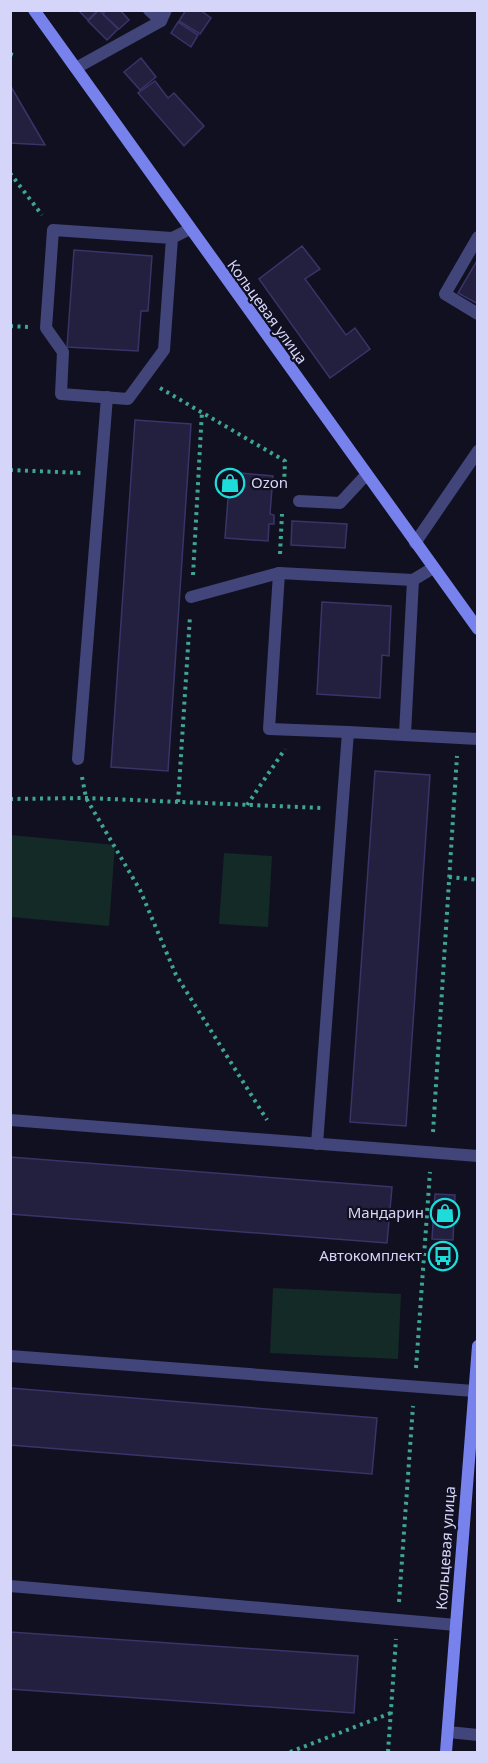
<svg xmlns="http://www.w3.org/2000/svg" width="488" height="1763" font-family="'Noto Sans',sans-serif">
	<style>
		.green { fill: #142a26 }
		.building { fill: #221f3f; stroke: #383468; stroke-width: 1.5 }
		.lines { fill: none; stroke-linecap: round; stroke-linejoin: round }
		.path { stroke: #3ea593; stroke-width: 4; stroke-dasharray: 3 4.5; stroke-linecap: butt }
		.lane { stroke: #414579; stroke-width: 12 }
		.street { stroke: #414579; stroke-width: 12 }
		.secondary { stroke: #7882ed; stroke-width: 12 }
		.labels { text-anchor: middle; stroke-width: 4.5; stroke-linejoin: round; paint-order: stroke }
		.street-label { font-size: 15px; fill: #d5d5f9; stroke: #111020 }
		.poi-label { font-size: 15px; fill: #d5d5f9; stroke: #111020; text-anchor: end }
	</style>
	<rect width="100%" height="100%" fill="#111020"/>
	<g class="green">
		<polygon points="11,835 115,845 109,926 11,917"/>
		<polygon points="224,853 272,856 268,927 219,924"/>
		<polygon points="273,1288 401,1294 398,1359 270,1353"/>
	</g>
	<g class="building">
		<polygon points="78,10 98,10 88,20"/>
		<polygon points="99,10 118,29 107,40 88,21"/>
		<polygon points="106,10 120,10 129,20 119,29 103,14"/>
		<polygon points="186,10 200,10 211,18 200,34 179,21"/>
		<polygon points="178,22 198,35 191,47 171,33"/>
		<polygon points="141,58 156,77 140,90 124,72"/>
		<polygon points="155,81 168,98 174,93 204,126 184,146 138,93"/>
		<polygon points="10,85 45,145 10,143"/>
		<polygon points="302,246 320,269 305,279 346,335 355,328 370,349 330,378 259,279"/>
		<polygon points="74,250 152,256 148,311 141,311 138,351 67,347"/>
		<polygon points="478,259 478,304 458,293"/>
		<polygon points="135,420 191,424 168,771 111,767"/>
		<polygon points="230,472 273,476 270,514 274,515 274,524 269,524 268,541 225,538"/>
		<polygon points="292,521 347,524 345,548 291,545"/>
		<polygon points="322,602 391,606 389,656 382,655 380,698 317,694"/>
		<polygon points="375,771 430,775 406,1126 350,1122"/>
		<polygon points="10,1157 392,1187 387,1243 10,1214"/>
		<polygon points="435,1194 455,1195 453,1240 432,1239"/>
		<polygon points="10,1388 377,1418 372,1474 10,1445"/>
		<polygon points="10,1632 358,1656 354,1713 10,1689"/>
	</g>
	<g class="lines">
		<g class="path">
			<polyline points="10,54 13,55"/>
			<polyline points="10,173 42,215"/>
			<polyline points="10,326 28,327"/>
			<polyline points="160,388 285,461 284,485"/>
			<polyline points="10,470 82,473"/>
			<polyline points="280,554 282,514"/>
			<polyline points="193,575 202,411"/>
			<polyline points="82,777 86,798 140,890 176,975 267,1120"/>
			<polyline points="10,799 86,798 322,808"/>
			<polyline points="178,802 190,616"/>
			<polyline points="247,805 285,749"/>
			<polyline points="449,877 478,880"/>
			<polyline points="433,1132 457,756"/>
			<polyline points="416,1368 430,1172"/>
			<polyline points="399,1602 413,1406"/>
			<polyline points="290,1752 391,1713"/>
			<polyline points="388,1752 396,1639"/>
		</g>
		<g class="lane">
			<polyline points="149,10 161,21"/>
			<polyline points="76,68 161,21 166,10"/>
			<polyline points="478,237 445,294 478,314"/>
			<polyline points="172,238 164,350 128,399 61,394 63,352 46,328 53,230 172,238 190,229"/>
			<polyline points="299,501 340,503 366,475"/>
			<polyline points="279,573 269,729 348,732"/>
			<polyline points="413,580 433,568"/>
			<polyline points="191,597 279,573 413,580 405,734"/>
			<polyline points="78,759 107,397"/>
			<polyline points="10,1120 478,1156"/>
			<polyline points="317,1144 348,732 478,739"/>
			<polyline points="10,1356 474,1391"/>
			<polyline points="10,1586 456,1625"/>
		</g>
		<g class="street">
			<polyline points="415,543 478,451"/>
			<polyline points="448,1732 478,1735"/>
		</g>
		<g class="secondary">
			<polyline points="34,10 478,629"/>
			<polyline points="446,1752 478,1346"/>
		</g>
	</g>
	<defs>
		<g id="shop-ring" transform="scale(1.5)"><circle r="9.5" fill="#111020" stroke="#1ddddb" stroke-width="1.5"/><path d="M-5-2.5h2.3a2.7 3.5 0 0 1 5.4 0H5L5.5 6h-11ZM-1.5-2.5h3a1.5 2.3 0 0 0-3 0Z" fill="#1ddddb"/></g>
		<g id="bus-ring" transform="scale(1.5)"><circle r="9.5" fill="#111020" stroke="#1ddddb" stroke-width="1.5"/><path d="M-5-6H5V4H4V6H2V4H-2V6H-4V4H-5ZM-3.5-4V0h7V-4ZM-3.5 1.2v1.5H-2V1.2ZM2 1.2v1.5H3.5V1.2Z" fill="#1ddddb"/></g>
	</defs>
	<g fill-rule="evenodd">
		<use href="#shop-ring" x="230" y="483"/>
		<use href="#shop-ring" x="445" y="1213"/>
		<use href="#bus-ring" x="443" y="1256"/>
	</g>
	<g class="labels">
		<g class="street-label">
			<text transform="translate(267 312) rotate(54)" y="5">Кольцевая улица</text>
			<text transform="translate(446 1548) rotate(-86)" y="5">Кольцевая улица</text>
		</g>
		<g class="poi-label">
			<text x="251" y="488" text-anchor="start">Ozon</text>
			<text x="424" y="1218">Мандарин</text>
			<text x="422" y="1261">Автокомплект</text>
		</g>
	</g>
	<rect width="488" height="1763" fill="none" stroke="#d5d5f9" stroke-width="24"/>
</svg>
